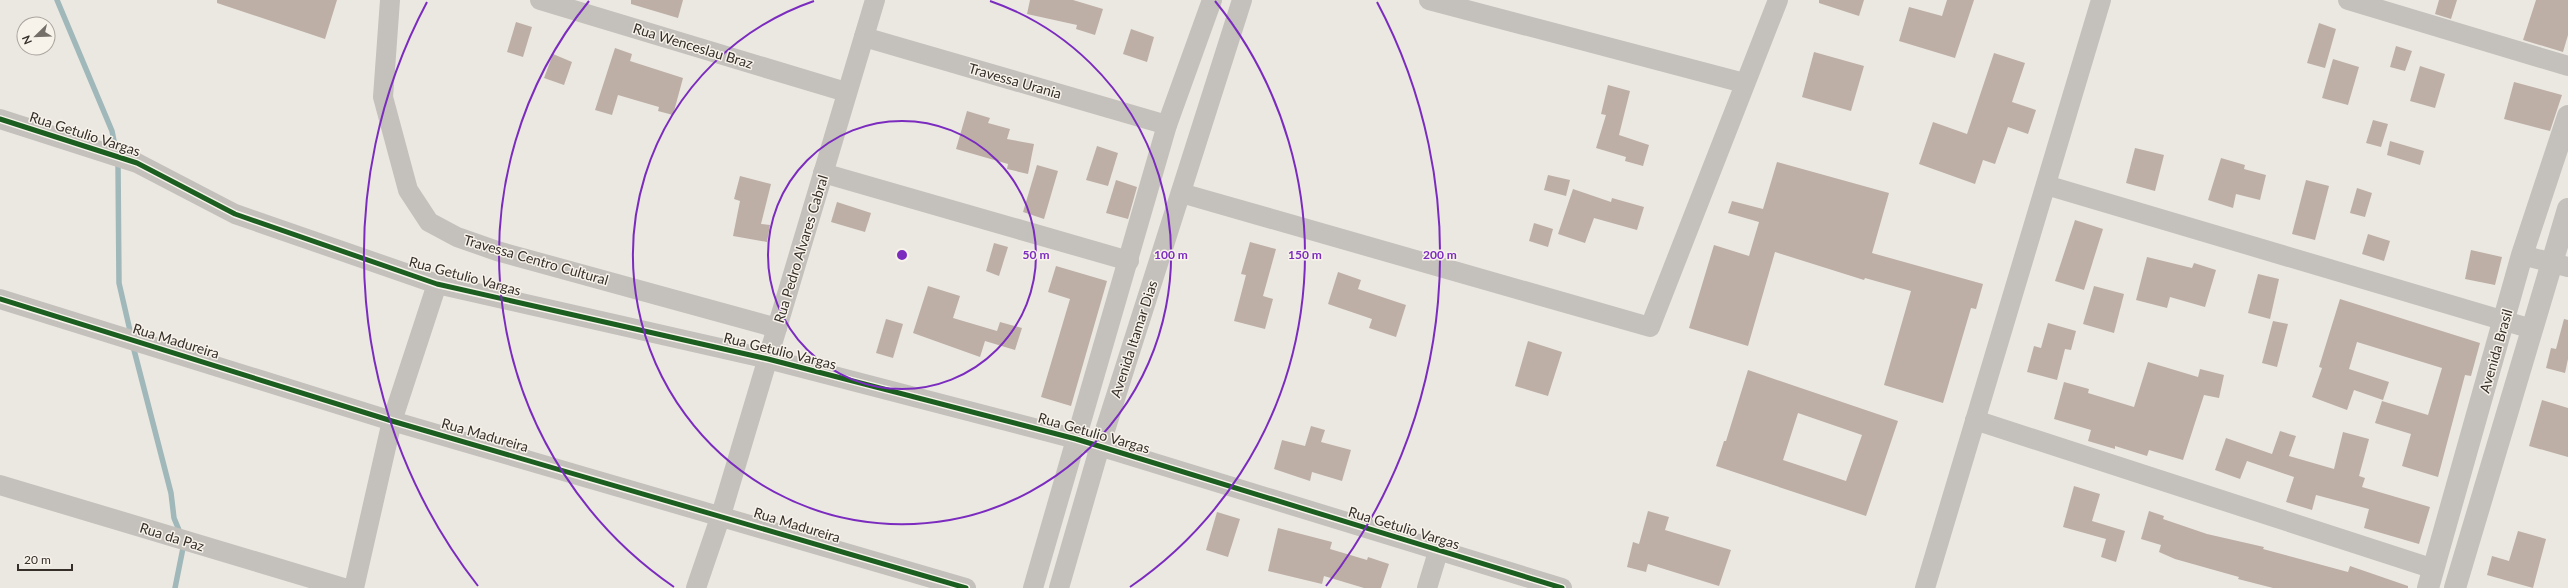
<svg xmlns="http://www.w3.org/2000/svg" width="2568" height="588" font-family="Lato,sans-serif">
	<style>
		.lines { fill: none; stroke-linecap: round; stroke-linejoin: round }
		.stream { stroke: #a0b8ba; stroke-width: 5.5 }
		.building { fill: #bdafa6; fill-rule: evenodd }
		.minor { stroke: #c4c0bb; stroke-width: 20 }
		.tertiary { stroke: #c4c0bb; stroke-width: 22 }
		.cycleway-casing { stroke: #f7f2ea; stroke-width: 8 }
		.cycleway { stroke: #1b5e20; stroke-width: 5 }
		.ring { fill: none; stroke: #7b2cbf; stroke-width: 2 }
		.labels { text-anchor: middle; stroke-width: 3; stroke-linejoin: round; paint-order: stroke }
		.street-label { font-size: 14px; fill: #352e29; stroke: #f7f2ea }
		.centre { fill: #7b2cbf; stroke: #f7f2ea; stroke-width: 2 }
		.ring-label { font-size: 12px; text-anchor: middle; font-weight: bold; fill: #7b2cbf; stroke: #f7f2ea; stroke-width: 3; stroke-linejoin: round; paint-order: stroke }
	</style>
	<rect width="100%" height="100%" fill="#ebe8e2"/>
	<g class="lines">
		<g class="stream">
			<polyline points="57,0 112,131 116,151"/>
			<polyline points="118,162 119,283 131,335"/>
			<polyline points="133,346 171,493 174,518 181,535"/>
			<polyline points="175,588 184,543"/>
		</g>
	</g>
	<g class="building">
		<polygon points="217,0 337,0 325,39 217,3"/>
		<polygon points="631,0 683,0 678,18 631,4"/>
		<polygon points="1030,0 1073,0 1103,9 1095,35 1076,29 1077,25 1027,14"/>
		<polygon points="1819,0 1864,0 1859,16 1819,3"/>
		<polygon points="1947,0 1974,0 1955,58 1899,41 1909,7 1942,16"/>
		<polygon points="2439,0 2457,0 2451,19 2435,14"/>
		<polygon points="2536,0 2568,0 2568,35 2563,52 2523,40"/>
		<polygon points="516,22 532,27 523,57 507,52"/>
		<polygon points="2319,23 2336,29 2325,68 2307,63"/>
		<polygon points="1131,29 1154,37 1147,62 1123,54"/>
		<polygon points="2396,46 2412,51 2405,71 2390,67"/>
		<polygon points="615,48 632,54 630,61 683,78 673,115 658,111 659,107 618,95 612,115 595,110"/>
		<polygon points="1814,52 1864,66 1851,111 1802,97"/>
		<polygon points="1994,53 2025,63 2012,102 2036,110 2028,134 2008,127 1995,164 1983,160 1975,184 1919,164 1933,122 1967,134"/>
		<polygon points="553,54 572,62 564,85 544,78"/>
		<polygon points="2333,59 2359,67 2348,105 2322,98"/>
		<polygon points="2420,66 2445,74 2435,108 2410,101"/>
		<polygon points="2514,82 2562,95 2550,131 2504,119"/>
		<polygon points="1608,85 1630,91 1619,135 1649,145 1643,166 1625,161 1626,157 1596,148 1606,115 1601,114"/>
		<polygon points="967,111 990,118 988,123 1010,129 1007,139 1034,144 1028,174 1007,169 1008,164 956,149"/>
		<polygon points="2373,120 2388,124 2381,147 2366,143"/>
		<polygon points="2390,141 2424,151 2420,165 2387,155"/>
		<polygon points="1097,146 1118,153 1108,186 1086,180"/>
		<polygon points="2135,148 2164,155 2155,191 2126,183"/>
		<polygon points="2221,158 2245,165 2244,169 2266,175 2260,200 2236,194 2233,208 2208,200"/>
		<polygon points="1777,162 1889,193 1872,253 1983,284 1976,309 1971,308 1943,403 1884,385 1911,291 1865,278 1864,280 1775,252 1748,346 1689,328 1714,245 1749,256 1759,222 1728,213 1732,201 1763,209"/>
		<polygon points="1037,165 1058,171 1044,219 1023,212"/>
		<polygon points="1548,175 1570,180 1566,196 1544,190"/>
		<polygon points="740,176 771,184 761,224 770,225 767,242 733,236 740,201 734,199"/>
		<polygon points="1116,180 1137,187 1128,219 1106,213"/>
		<polygon points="2306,180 2329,186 2315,240 2292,234"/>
		<polygon points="2357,188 2372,193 2365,217 2350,213"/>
		<polygon points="1573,189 1611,202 1612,198 1644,207 1637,230 1594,218 1585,243 1558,234"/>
		<polygon points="837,202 871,213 865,232 831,222"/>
		<polygon points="2075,220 2103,229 2084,290 2055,281"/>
		<polygon points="1534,223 1553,229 1548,247 1529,241"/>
		<polygon points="2368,234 2390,241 2384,261 2362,254"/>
		<polygon points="1250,242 1276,249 1263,296 1273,299 1265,329 1234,321 1246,275 1241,274"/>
		<polygon points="994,243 1008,247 999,276 986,271"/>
		<polygon points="2471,250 2502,257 2495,285 2465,279"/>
		<polygon points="2147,257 2192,268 2194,263 2216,270 2205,307 2170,297 2167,308 2136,300"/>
		<polygon points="1056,266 1107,281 1071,406 1041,397 1070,299 1048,292"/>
		<polygon points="1338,272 1361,280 1358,289 1406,305 1396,337 1369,328 1372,319 1328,304"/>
		<polygon points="2258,274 2279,279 2270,319 2248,313"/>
		<polygon points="928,286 960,296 953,318 997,331 1000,322 1022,328 1015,350 985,341 980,357 913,333"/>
		<polygon points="2094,286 2124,294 2114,333 2083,324"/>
		<polygon points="2340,299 2480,343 2471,376 2465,375 2438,477 2402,466 2411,434 2375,423 2382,401 2428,415 2442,368 2357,342 2349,369 2389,382 2383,400 2354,390 2347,410 2312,397 2322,368 2319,367"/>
		<polygon points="886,319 903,324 893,358 876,353"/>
		<polygon points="2564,319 2568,320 2568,359 2565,373 2546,368 2551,348 2556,349"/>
		<polygon points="2273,321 2288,324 2277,367 2262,363"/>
		<polygon points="2048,323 2076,331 2071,350 2065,349 2057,380 2027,372 2034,346 2041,348"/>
		<polygon points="1528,341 1562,352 1548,396 1515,386"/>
		<polygon points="2148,362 2198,377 2200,369 2224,375 2219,398 2204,395 2183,460 2149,450 2147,456 2115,446 2115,449 2088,441 2091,430 2054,419 2064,382 2089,389 2088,393 2134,407"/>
		<path d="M1748,370L1898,421L1866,516L1716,466L1724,441H1726ZM1798,413L1862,435L1846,481L1783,460Z"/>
		<polygon points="2542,400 2568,408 2568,457 2529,446"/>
		<polygon points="1311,426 1325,430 1321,442 1351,450 1342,481 1312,472 1310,481 1274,469 1282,440 1305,446"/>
		<polygon points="2280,431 2296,436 2289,456 2334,469 2343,432 2369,439 2359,476 2365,478 2362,487 2430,507 2419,544 2364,528 2369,509 2316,495 2312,510 2286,502 2294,477 2247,461 2240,479 2215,470 2226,438 2272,454"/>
		<polygon points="2074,486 2100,494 2092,521 2125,531 2116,562 2101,557 2106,539 2063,527"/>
		<polygon points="1648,511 1669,517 1665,530 1731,550 1719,586 1648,564 1646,572 1627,567 1633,542 1639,544"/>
		<polygon points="2149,511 2164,516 2163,519 2207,534 2264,547 2263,549 2348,572 2350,566 2408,586 2408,588 2273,588 2238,579 2239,577 2175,559 2159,552 2161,545 2141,539"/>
		<polygon points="1217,512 1240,519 1228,557 1206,550"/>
		<polygon points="1278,528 1332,542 1330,549 1367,560 1368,557 1389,564 1381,588 1364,588 1324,576 1322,584 1268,571"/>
		<polygon points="2518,531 2546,539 2533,588 2487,575 2492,556 2509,561"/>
	</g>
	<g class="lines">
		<g class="minor">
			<polyline points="390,0 383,97 408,190 429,222 457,237 497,251 777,328"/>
			<polyline points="540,0 846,92"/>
			<polyline points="1429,0 1744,83"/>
			<polyline points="2348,0 2568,66"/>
			<polyline points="864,37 1167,125"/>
			<polyline points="0,119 137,163 235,214 437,284 768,359 1076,439 1562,588"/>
			<polyline points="823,173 1129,261"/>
			<polyline points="2046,185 2532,329"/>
			<polyline points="1181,193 1650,327 1778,0"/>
			<polyline points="2522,255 2568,267"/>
			<polyline points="0,299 392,421 966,588"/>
			<polyline points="1975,420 2434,569"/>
			<polyline points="0,485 344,588"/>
			<polyline points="354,588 392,421 437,284"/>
			<polyline points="696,588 721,515 875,0"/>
			<polyline points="1033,588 1167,125 1212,0"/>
			<polyline points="1059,588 1100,446 1242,0"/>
			<polyline points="1427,588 1438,552"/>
			<polyline points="1925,588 2101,0"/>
		</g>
		<g class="tertiary">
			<polyline points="2428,588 2522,255 2568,116"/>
			<polyline points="2455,588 2568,209"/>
		</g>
		<g class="cycleway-casing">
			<g id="cycleway">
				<polyline points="0,119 137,163 235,214 437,284 768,359 1076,439 1562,588"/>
				<polyline points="0,299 392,421 966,588"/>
			</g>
		</g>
		<use href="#cycleway" class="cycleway"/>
	</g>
	<g class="ring">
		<circle cx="902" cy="255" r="134"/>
		<path d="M990 1A269 269 0 1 1 814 1"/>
		<path d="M674 587A403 403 0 0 1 589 1M1215 1A403 403 0 0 1 1130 587"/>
		<path d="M478 586A538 538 0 0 1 427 2M1377 2A538 538 0 0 1 1326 586"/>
	</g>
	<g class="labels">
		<g class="street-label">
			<text transform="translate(693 46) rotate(17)" y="5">Rua Wenceslau Braz</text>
			<text transform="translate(1015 81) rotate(16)" y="5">Travessa Urania</text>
			<text transform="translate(85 134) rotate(18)" y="5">Rua Getulio Vargas</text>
			<text transform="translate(801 249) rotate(-73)" y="5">Rua Pedro Alvares Cabral</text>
			<text transform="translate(536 260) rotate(16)" y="5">Travessa Centro Cultural</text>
			<text transform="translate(465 276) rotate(15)" y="5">Rua Getulio Vargas</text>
			<text transform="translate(1134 339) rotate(-72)" y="5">Avenida Itamar Dias</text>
			<text transform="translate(176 341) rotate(17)" y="5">Rua Madureira</text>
			<text transform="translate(780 351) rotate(14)" y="5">Rua Getulio Vargas</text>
			<text transform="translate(2496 351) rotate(-74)" y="5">Avenida Brasil</text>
			<text transform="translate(1094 433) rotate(16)" y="5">Rua Getulio Vargas</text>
			<text transform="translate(485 435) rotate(16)" y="5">Rua Madureira</text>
			<text transform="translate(797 525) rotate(17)" y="5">Rua Madureira</text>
			<text transform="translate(1404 528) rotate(17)" y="5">Rua Getulio Vargas</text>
			<text transform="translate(172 537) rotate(17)" y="5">Rua da Paz</text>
		</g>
	</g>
	<circle cx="902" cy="255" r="6" class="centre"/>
	<g class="ring-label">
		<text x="1036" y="259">50 m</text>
		<text x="1171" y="259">100 m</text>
		<text x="1305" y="259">150 m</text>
		<text x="1440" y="259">200 m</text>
	</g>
	<g transform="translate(36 36) rotate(247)"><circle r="19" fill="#f7f2ea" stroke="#a9a49d"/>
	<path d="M0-3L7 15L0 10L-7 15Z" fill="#756f6a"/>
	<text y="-6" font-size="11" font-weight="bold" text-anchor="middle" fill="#352e29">N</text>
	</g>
	<path d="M18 564v6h54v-6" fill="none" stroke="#352e29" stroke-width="2"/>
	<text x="24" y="564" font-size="12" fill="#352e29" stroke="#f7f2ea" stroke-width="3" paint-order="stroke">20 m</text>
</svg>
